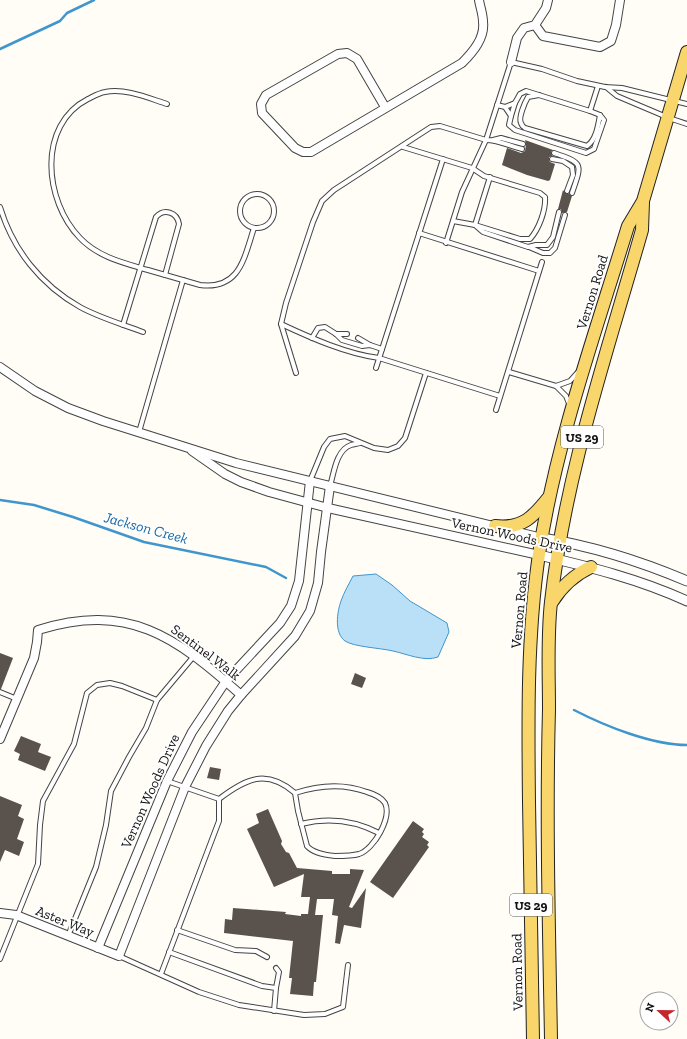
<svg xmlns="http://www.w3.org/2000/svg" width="687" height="1039" font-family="'Zilla Slab',serif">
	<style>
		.water { fill: #b9e0f7; stroke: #3f96cf }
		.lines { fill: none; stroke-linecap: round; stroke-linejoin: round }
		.stream { stroke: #3f96cf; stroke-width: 2.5 }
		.building { fill: #5a524d }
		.service-casing { stroke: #444; stroke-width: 6 }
		.minor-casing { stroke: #444; stroke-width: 10 }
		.tertiary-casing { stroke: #444; stroke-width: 11 }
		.primary-casing { stroke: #222; stroke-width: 14 }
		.service { stroke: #fff; stroke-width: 4 }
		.minor { stroke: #fff; stroke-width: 8 }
		.tertiary { stroke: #fff; stroke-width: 9 }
		.primary { stroke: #f9d66b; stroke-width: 12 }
		.labels { text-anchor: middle; stroke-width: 4; stroke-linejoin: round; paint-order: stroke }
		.shield { fill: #fff; stroke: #585858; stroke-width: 1 }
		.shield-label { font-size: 13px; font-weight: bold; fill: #111 }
		.street-label { font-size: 14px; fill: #111; stroke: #fff }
		.water-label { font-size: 15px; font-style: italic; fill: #1768a6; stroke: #fff }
	</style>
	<rect width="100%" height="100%" fill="#fffdf5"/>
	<path class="water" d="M376,574L392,585L410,601L447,623L449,632L438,657C424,662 407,654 393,651C381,648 354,647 345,641C334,633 337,612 341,601C344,592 349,584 353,576Z"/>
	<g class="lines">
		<g class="stream">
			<polyline points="0,49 60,21 67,13 94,0"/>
			<polyline points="0,500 34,505 73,517 144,542 266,567 286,578"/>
			<path d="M574,710C605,726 652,745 687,745"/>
		</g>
	</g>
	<g class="building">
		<polygon points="525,140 553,150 551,152 552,156 549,157 549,160 550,162 555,164 550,180 548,181 527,175 502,165 507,148 521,153 525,151 526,144"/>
		<polygon points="563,190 565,193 569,194 572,196 567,212 562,213 561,209 558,209"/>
		<polygon points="0,653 13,658 1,689 0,689"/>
		<polygon points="355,673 366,678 362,688 351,684"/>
		<polygon points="21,736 41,744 38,752 51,757 45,771 18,760 20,754 14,751"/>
		<polygon points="210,767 221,769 219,780 207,778"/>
		<polygon points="0,796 22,805 18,816 24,819 17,839 24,842 19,856 5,850 0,862"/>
		<polygon points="268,809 282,841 281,844 286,852 289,853 297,868 332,871 332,874 350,874 350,869 364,870 349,907 352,908 366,888 361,928 344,925 340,944 335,943 338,916 332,915 334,899 317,899 315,915 323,915 316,982 314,982 313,996 290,994 292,978 289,978 293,941 224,933 225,919 232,920 233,908 286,912 285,914 301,916 301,914 308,914 310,897 301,897 304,874 274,887 247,829 259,823 256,814"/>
		<polygon points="413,821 424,829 422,832 424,834 422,837 429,842 427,845 429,847 393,898 370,882"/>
	</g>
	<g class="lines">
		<g class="service-casing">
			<g id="service">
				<polyline points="606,87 617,96 669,118 687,124"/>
				<path d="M539,95L528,97C525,102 518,118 521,123C522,126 523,127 525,128L587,146C596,140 598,126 600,115"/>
				<path d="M167,104C148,98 126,88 105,92C99,93 94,96 88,99C37,125 44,201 80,238C98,257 124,263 148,270C165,275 183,280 200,285C240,290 244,258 254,228"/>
				<polyline points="497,105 505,107 515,103 520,94 526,91 590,111 600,115 604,120 594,149 586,153 515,130 509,125 511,116 505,107"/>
				<polyline points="590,111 598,86"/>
				<polyline points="511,116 515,103"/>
				<polyline points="493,140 501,138 523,144"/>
				<path d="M403,147L472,168L484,176L540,193L545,197C546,210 539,229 530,239H520L475,225"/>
				<path d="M554,153C584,163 582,164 572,193"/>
				<polyline points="552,159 563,161 572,167 573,175 567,191"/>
				<circle cx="257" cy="211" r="17"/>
				<path d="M0,207C13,250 41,285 80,307C100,318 122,324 143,332"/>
				<polyline points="453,221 475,225 490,177"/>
				<polyline points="475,225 483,232 528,247 536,245 547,245 553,237 559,212"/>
				<polyline points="419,233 539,271"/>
				<polyline points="446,243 462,192 486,140 511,62 542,69 577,81 605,87 622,88 687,104"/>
				<polyline points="529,247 543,253 550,253 555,248 565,215"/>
				<path d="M281,324C311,338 347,354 379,358L500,396"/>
				<path d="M123,325L156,217C164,208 177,212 179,224L165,275"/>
				<polyline points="336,334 347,334"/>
				<polyline points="312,338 318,328 325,327 336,334 342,340 362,346 370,345 382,349"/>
				<polyline points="358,338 370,345"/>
				<polyline points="376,368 443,159"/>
				<polyline points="509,372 556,386"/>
				<path d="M296,373L281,324L286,303L313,222L322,201L334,190L431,127L440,126L486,140C498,140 510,146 522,149"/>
				<polyline points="570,406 566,396 556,386 570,381 579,371"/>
				<polyline points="496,410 542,262"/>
				<polyline points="139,432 183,280"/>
				<polyline points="310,481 324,447 330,439 345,436 374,448 388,450 398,446 405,438 426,373"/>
				<path d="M330,486C334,473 336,450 351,445C354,444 357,444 360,443"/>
				<polyline points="0,692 17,699"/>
				<path d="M167,781L219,799C245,779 266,768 295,793L298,811L307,846C313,853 325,855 335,856C343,856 352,856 359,854C374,849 392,818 385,803C381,797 374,794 367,792C343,783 319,785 295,793"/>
				<path d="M301,824C329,817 354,820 379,833"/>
				<polyline points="177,930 235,950 256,951 267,957"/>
				<polyline points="68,936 96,867 106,825 111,791 129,757 146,728 157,700 194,656"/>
				<polyline points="169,952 262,986 276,988 274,1011"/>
				<polyline points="119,956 199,992 239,1005 304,1015 325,1014 343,1007 348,965"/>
				<polyline points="0,959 38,864 40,825 43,801 74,744 87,693 97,685 110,683 122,686 157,700"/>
				<polyline points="276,968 279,972 276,988"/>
				<polyline points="161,974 219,821 219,799"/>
			</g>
		</g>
		<g class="minor-casing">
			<g id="minor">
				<polyline points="535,25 543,36 600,47 611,41 616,25 620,0"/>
				<polyline points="511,62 517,38 524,28 535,25 546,8 548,0"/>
				<path d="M385,107L357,59L347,53L338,54L266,95L261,104L262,113L295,148L303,152H311L462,63C473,52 485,38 483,22C483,14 480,7 479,0"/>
				<polyline points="0,367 35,391 68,408 103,421 236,463 542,538"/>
				<polyline points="192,451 225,474 241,482 269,492 328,508 539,555"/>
				<path d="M0,739L34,658L37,642L38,630C128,602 175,636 241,695"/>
				<polyline points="0,913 16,915 119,956 185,787 206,746 228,711 241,695 295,636 310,611 318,583 321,552 330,486"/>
				<polyline points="98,948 167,781 192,732 226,681 280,623 291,606 299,581 310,481"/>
			</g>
		</g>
		<g class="tertiary-casing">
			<g id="tertiary">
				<path d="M542,538C592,546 640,561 687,581"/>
				<path d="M539,555C590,567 639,579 687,601"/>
			</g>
		</g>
		<g class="primary-casing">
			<g id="primary">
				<path d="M495,526C523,529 533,517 549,497"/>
				<path d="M552,602C562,586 574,575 591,567"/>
				<path d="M533,1039C532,960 531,881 529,802C528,719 527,636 539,554C556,442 595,334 628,226L643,201L687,52"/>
				<path d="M551,1039C549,929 546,819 549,709C549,674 547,638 551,602C565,475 607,353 642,230L643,202"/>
			</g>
		</g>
		<use href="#service" class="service"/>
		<use href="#minor" class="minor"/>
		<use href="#tertiary" class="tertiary"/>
		<use href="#primary" class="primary"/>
	</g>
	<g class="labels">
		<g class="shield">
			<rect x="561" y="426" width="42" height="22" rx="3"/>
			<rect x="510" y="894" width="42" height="22" rx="3"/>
		</g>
		<g class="shield-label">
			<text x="582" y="442">US 29</text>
			<text x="531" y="910">US 29</text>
		</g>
		<g class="street-label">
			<text transform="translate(592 292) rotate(-73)" y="5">Vernon Road</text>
			<text transform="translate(512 535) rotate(12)" y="5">Vernon Woods Drive</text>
			<text transform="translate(519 610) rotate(-85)" y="5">Vernon Road</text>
			<text transform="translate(206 652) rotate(37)" y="5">Sentinel Walk</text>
			<text transform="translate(150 791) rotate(-66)" y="5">Vernon Woods Drive</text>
			<text transform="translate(65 921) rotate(22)" y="5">Aster Way</text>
			<text transform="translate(517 972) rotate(-91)" y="5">Vernon Road</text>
		</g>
		<g class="water-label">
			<text transform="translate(146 528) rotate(15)" y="5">Jackson Creek</text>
		</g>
	</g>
	<g transform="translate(659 1011) rotate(292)"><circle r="19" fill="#ffffff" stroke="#a0a0a0"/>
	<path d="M0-3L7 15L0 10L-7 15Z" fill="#c4262e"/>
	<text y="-6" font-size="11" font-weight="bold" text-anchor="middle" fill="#111111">N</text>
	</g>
</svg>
